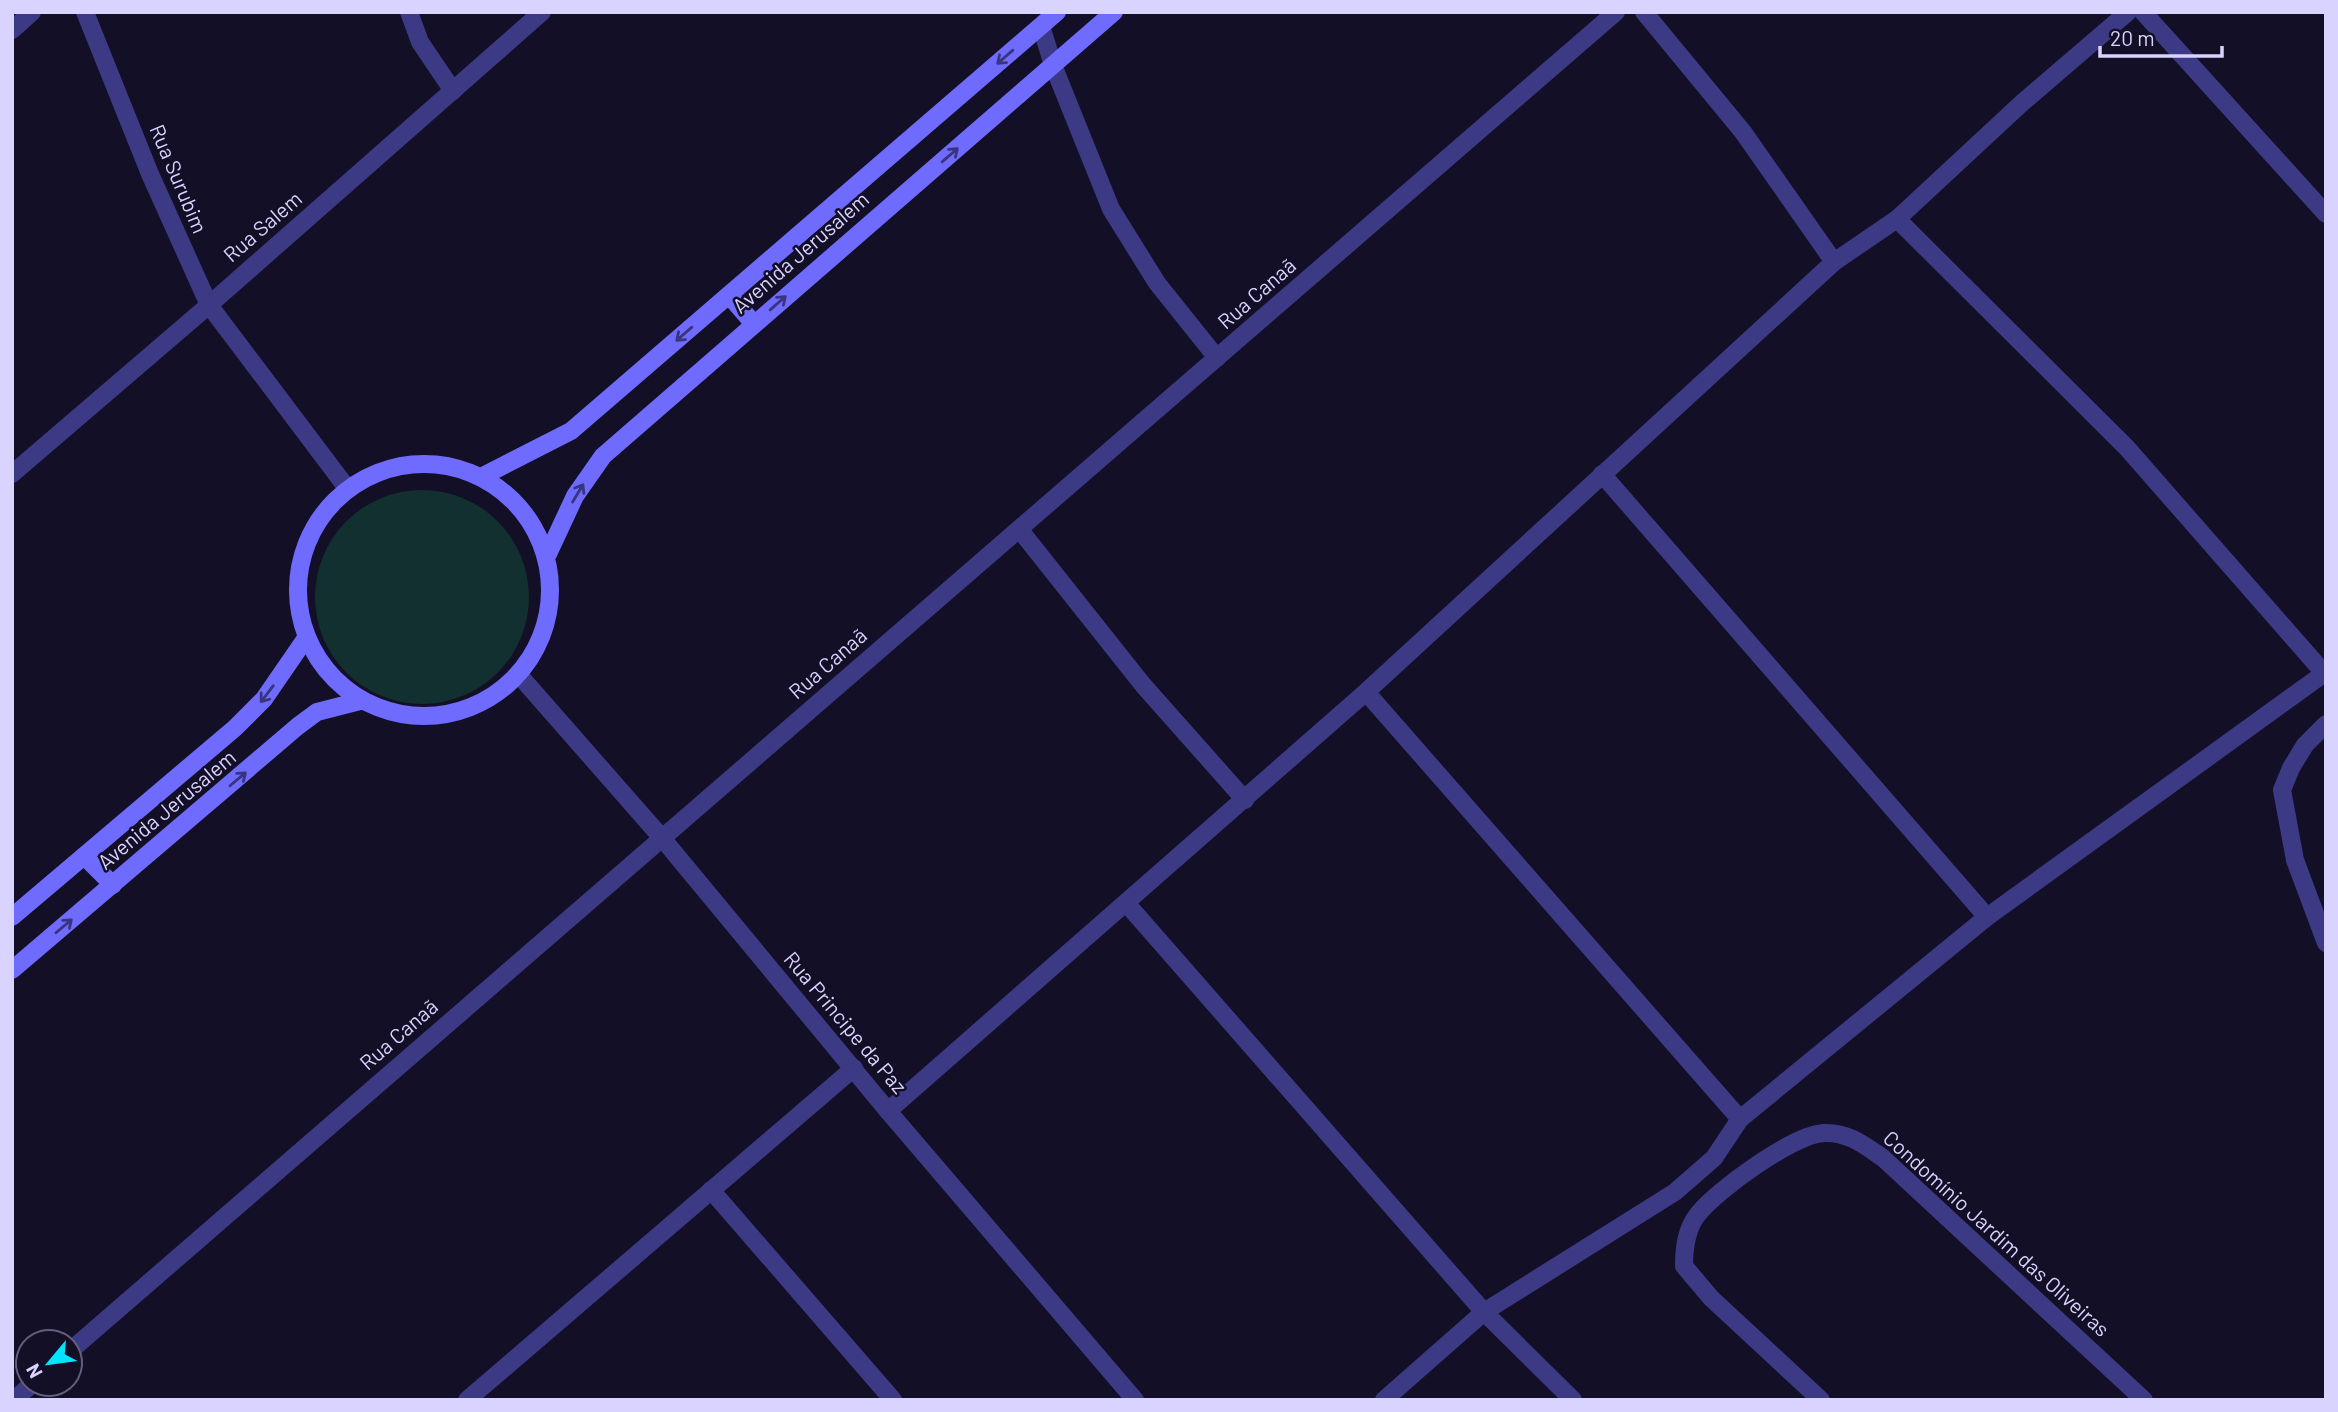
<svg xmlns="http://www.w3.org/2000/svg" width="2338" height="1412" font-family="Barlow,sans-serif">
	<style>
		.green { fill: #12302f }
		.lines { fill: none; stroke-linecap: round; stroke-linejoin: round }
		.street { stroke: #3d3a85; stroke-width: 18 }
		.secondary { stroke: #6f6bff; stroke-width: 18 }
		.oneway { stroke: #38347d }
		.labels { text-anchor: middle; stroke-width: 5; stroke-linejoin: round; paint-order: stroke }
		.street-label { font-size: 21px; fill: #d9d4ff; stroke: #130f26 }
	</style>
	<rect width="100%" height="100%" fill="#130f26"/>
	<circle class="green" cx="422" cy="597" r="107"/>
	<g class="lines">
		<g class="street">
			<polyline points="85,12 150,174 209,305 347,488"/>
			<polyline points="409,12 420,42 453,91"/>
			<polyline points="1644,12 1743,132 1834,262"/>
			<polyline points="2143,12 2326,214"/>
			<polyline points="1041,26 1053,65 1111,209 1157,283 1217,358"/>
			<polyline points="12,30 32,12"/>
			<polyline points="1897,219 2127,448 2324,673"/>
			<polyline points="12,474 209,305 542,12"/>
			<polyline points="1602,474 1987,917"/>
			<polyline points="1020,530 1143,685 1245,800"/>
			<polyline points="519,675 662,838 888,1111 1135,1400"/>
			<polyline points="1366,692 1740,1119"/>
			<polyline points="2326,724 2305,745 2291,768 2282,790 2295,860 2326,943"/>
			<polyline points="1127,904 1484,1312 1573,1400"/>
			<polyline points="888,1111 1366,692 1834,262 1897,219 2023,102 2128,12"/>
			<polyline points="711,1190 893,1400"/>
			<polyline points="70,1351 1616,12"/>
			<polyline points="14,1400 32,1384"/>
			<polyline points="467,1400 854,1068"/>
			<polyline points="1384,1400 1484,1312 1675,1192 1714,1158 1740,1119 1987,917 2326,672"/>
			<path d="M1821,1400L1711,1298L1684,1266C1684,1248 1686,1229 1698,1214C1717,1190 1794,1134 1824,1133C1848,1132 1864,1145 1883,1158L2144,1400"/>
		</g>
		<g class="secondary">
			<polyline points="729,295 754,324"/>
			<circle cx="424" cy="590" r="126"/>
			<polyline points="481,477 571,431 1057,12"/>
			<polyline points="548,554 575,496 603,456 1114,12"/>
			<polyline points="84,856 113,885"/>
			<polyline points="12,917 235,728 264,699 306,638"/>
			<polyline points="12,970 298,726 317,712 360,701"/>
		</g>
	</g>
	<defs><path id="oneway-shaft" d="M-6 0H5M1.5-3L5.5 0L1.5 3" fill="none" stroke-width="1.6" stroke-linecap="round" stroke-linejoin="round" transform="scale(1.75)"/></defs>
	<g class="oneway">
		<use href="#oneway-shaft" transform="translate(1005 57) rotate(139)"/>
		<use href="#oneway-shaft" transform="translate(950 155) rotate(-41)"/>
		<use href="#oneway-shaft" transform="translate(778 303) rotate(-41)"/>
		<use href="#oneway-shaft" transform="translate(684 334) rotate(139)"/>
		<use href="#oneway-shaft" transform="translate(578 493) rotate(-59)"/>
		<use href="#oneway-shaft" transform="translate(267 694) rotate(127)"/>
		<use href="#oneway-shaft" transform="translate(238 779) rotate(-40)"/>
		<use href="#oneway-shaft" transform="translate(64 926) rotate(-40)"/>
	</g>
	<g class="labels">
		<g class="street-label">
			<text transform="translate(178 179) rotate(67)" y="7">Rua Surubim</text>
			<text transform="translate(263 227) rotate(-41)" y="7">Rua Salem</text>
			<text transform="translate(801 253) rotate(-41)" y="7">Avenida Jerusalem</text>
			<text transform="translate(1257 294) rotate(-41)" y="7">Rua Canaã</text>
			<text transform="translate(828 664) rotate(-41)" y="7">Rua Canaã</text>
			<text transform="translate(167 810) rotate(-40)" y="7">Avenida Jerusalem</text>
			<text transform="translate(845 1023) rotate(50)" y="7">Rua Principe da Paz</text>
			<text transform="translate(399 1035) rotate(-41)" y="7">Rua Canaã</text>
			<text transform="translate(1996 1234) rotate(42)" y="7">Condomínio Jardim das Oliveiras</text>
		</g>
	</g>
	<rect width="2338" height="1412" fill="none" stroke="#d9d4ff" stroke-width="28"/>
	<g transform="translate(49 1363) rotate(241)"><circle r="33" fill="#130f26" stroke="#625e7d" stroke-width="2"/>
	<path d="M0-5L12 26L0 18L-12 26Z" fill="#00e5ff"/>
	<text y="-10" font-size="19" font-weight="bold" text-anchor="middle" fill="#d9d4ff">N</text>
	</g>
	<path d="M2100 46v10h122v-10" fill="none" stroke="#d9d4ff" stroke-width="3.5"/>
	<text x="2110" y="46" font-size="21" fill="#d9d4ff" stroke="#130f26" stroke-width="5" paint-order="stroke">20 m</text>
</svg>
